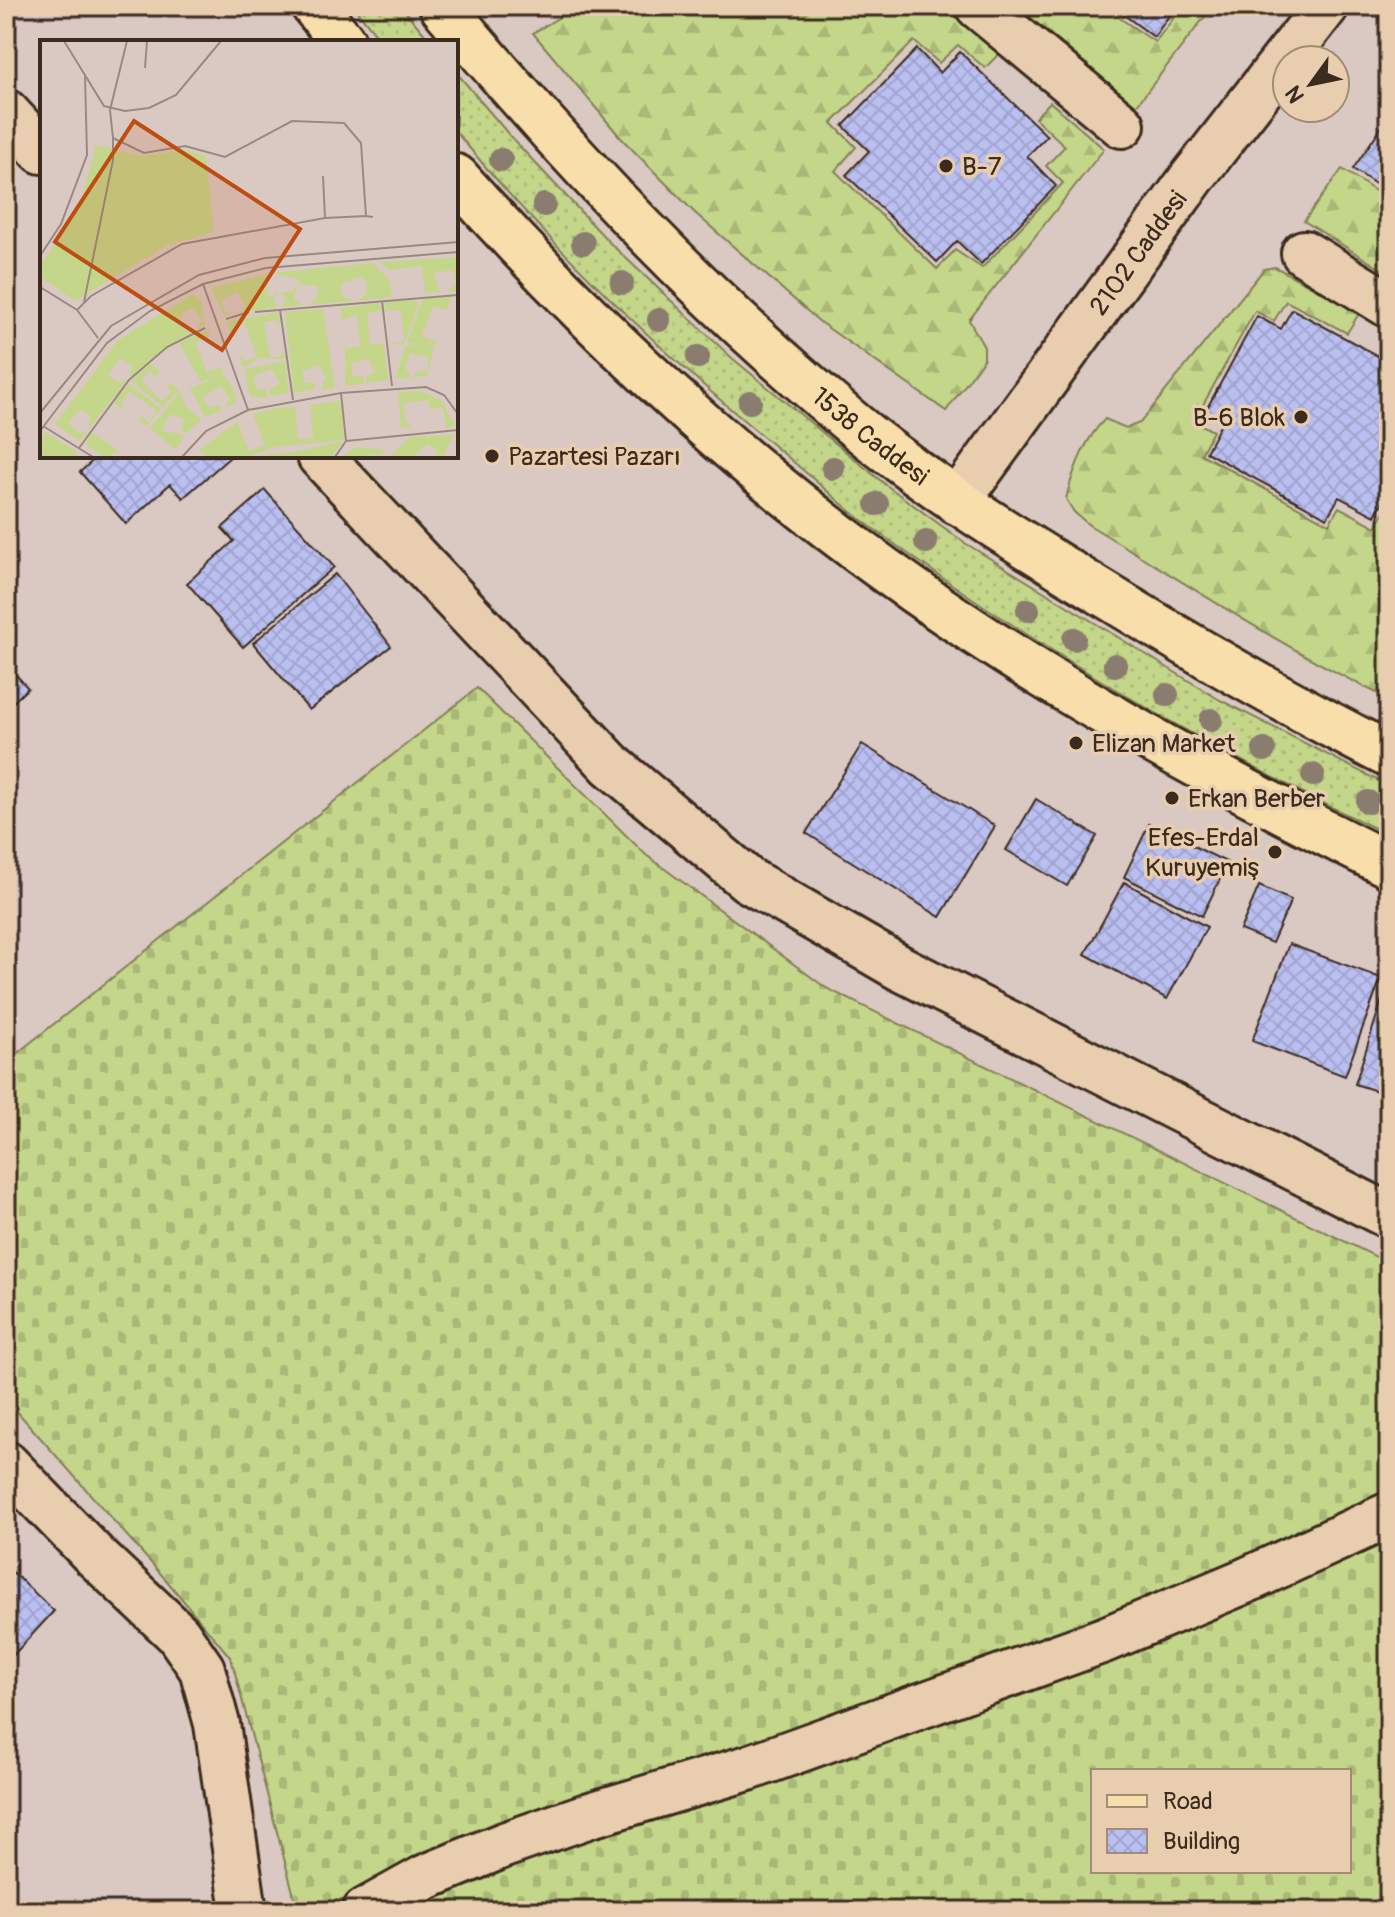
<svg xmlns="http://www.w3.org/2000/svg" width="1395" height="1917" font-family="Pangolin,sans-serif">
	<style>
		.grass { fill: url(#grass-dots); stroke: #808054; stroke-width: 2 }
		.forest { fill: url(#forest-firs); stroke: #808054; stroke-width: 2 }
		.cemetery { fill: url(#cemetery-stones); stroke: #808054; stroke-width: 2; fill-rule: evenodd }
		.building { fill: url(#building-cross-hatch); stroke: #3b2a1e; stroke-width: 2 }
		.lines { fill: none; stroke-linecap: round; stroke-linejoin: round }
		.minor-casing { stroke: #3b2a1e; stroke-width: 50 }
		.major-casing { stroke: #3b2a1e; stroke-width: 50 }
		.minor { stroke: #e8cdaf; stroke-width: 44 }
		.major { stroke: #f8deab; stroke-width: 44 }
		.tree { fill: #8a7b6e }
		.poi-dot { fill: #3b2a1e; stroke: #e8cdaf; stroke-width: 3 }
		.labels { text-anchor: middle; stroke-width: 7; stroke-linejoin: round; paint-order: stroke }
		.poi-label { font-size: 26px; fill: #3b2a1e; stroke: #e8cdaf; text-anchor: start }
		.street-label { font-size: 26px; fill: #3b2a1e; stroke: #e8cdaf }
		.inset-road { fill: none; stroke: #9a8981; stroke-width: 2 }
		.view { fill: #bd4d10; fill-opacity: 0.15; stroke: #bd4d10; stroke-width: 4 }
		.inset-edge { fill: none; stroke: #3b2a1e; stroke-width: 4 }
	</style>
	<defs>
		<pattern id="grass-dots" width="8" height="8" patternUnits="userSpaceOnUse" patternTransform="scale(2)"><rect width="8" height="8" fill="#c4d68a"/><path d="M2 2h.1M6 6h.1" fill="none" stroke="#a9b877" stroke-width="1.8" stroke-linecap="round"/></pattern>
		<pattern id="forest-firs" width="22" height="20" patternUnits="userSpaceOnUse" patternTransform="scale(2)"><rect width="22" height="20" fill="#c4d68a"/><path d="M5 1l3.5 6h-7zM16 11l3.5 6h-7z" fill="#a9b877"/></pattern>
		<pattern id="cemetery-stones" width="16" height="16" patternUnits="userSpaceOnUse" patternTransform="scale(2)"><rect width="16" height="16" fill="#c4d68a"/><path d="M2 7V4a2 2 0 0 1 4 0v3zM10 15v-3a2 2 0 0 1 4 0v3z" fill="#a9b877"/></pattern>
		<pattern id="building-cross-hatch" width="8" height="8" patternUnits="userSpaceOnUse" patternTransform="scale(2)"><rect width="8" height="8" fill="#babff1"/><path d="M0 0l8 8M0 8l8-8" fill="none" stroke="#a1a4ce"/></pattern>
	</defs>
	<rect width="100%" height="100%" fill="#dac9c3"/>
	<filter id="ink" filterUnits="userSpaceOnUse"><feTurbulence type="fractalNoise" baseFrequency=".0125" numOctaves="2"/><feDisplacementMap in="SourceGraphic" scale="16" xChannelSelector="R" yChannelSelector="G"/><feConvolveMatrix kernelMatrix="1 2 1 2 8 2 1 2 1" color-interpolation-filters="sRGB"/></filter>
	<g filter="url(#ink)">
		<g class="grass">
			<polygon points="353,6 401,6 431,42 382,42"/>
			<path d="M456,72L510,136L611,244L732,358L886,485L965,543L1220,700L1389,786V835C1207,749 1033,646 871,527C838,503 809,474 778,449C661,352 553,250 456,132Z"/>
		</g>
		<g class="forest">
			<polygon points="578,6 945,6 999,54 985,68 958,45 939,63 914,41 832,123 856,147 835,171 937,269 955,250 982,268 1063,183 1046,166 1065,146 1035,118 1050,102 1104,149 969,320 984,347 984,359 946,411 821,323 695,213 621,138 533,33"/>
			<polygon points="1017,6 1102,6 1155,42 1183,6 1213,6 1136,106"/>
			<polygon points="1342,169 1389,200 1389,274 1304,221"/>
			<path d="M1275,267L1360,312L1347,333L1286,301L1274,321L1255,311L1194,421L1213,431L1201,454L1329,524L1339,507L1376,527L1389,503V699C1285,650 1188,584 1089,525L1074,512L1066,499C1073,470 1084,440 1105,419L1126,428L1140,423L1264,269Z"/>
		</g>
		<path class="cemetery" d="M477,688L646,855L826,988L1389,1263V1910L975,1903L954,1911H298L231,1658L167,1581L6,1399V1062ZM1093,1771H1349V1871H1093Z"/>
		<g class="building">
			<polygon points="1112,6 1176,6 1154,37"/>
			<polygon points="917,49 940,73 960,52 1047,136 1027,156 1056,186 981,264 957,241 937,262 846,175 869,151 843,126"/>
			<polygon points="1384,123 1389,126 1389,193 1353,169"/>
			<polygon points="1292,309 1389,362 1389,489 1375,516 1339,497 1327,518 1206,452 1222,422 1205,412 1257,316 1281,329"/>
			<polygon points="98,456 229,456 230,457 183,498 170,484 126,524 80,472"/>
			<polygon points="265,490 334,567 243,647 187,583 234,541 222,528"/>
			<polygon points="335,574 391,646 309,710 253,643"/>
			<polygon points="6,664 28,688 6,709"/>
			<polygon points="862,744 995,826 940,917 806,833"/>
			<polygon points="1036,799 1097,836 1067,886 1006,850"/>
			<polygon points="1149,824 1228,863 1202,916 1124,877"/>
			<polygon points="1124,882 1207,927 1167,999 1085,954"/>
			<polygon points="1259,886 1291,900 1272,943 1240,930"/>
			<polygon points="1289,944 1381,978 1345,1076 1252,1041"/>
			<polygon points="1389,978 1389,1095 1355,1084"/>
			<polygon points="6,1566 54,1611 6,1663"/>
		</g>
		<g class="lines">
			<g class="minor-casing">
				<g id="minor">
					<polyline points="978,6 1122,125"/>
					<polyline points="6,112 42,151"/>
					<polyline points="1304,253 1389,305"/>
					<polyline points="320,456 611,765 748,880 900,968 1389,1216"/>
					<path id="s1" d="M957,502L1192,178L1326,6"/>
					<polyline points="6,1464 95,1556 178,1634 202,1669 217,1724 244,1911"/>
					<polyline points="365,1911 426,1877 504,1845 590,1815 748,1768 1104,1640 1247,1580 1389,1515"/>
				</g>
			</g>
			<g class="major-casing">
				<g id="major">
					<polyline points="314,6 343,42"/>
					<path id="s2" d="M442,6C546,130 655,248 775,356C815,391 854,427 897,458C954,501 1015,539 1075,576C1178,640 1281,701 1389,755"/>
					<path d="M456,177C563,297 679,410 806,510C984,652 1186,764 1389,865"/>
				</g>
			</g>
			<use href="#minor" class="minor"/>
			<use href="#major" class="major"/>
		</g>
		<g class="tree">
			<circle cx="501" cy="160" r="12"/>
			<circle cx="544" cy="205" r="12"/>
			<circle cx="583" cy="243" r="12"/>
			<circle cx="622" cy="283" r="12"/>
			<circle cx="659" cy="320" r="12"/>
			<circle cx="698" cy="357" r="12"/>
			<circle cx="750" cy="402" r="12"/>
			<circle cx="833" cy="468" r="12"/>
			<circle cx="877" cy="504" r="12"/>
			<circle cx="926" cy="542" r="12"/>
			<circle cx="1028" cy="610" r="12"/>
			<circle cx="1074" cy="639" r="12"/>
			<circle cx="1115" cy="665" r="12"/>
			<circle cx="1167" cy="695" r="12"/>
			<circle cx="1211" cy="720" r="12"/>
			<circle cx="1264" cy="750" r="12"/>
			<circle cx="1313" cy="775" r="12"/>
			<circle cx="1368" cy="802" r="12"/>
		</g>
	</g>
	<g class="poi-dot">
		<circle cx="946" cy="166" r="8"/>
		<circle cx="1301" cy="417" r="8"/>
		<circle cx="492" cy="456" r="8"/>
		<circle cx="1076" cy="743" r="8"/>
		<circle cx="1172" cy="798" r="8"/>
		<circle cx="1275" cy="852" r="8"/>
	</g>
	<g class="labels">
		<g class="poi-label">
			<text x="962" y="175">B-7</text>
			<text x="1285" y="426" text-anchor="end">B-6 Blok</text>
			<text x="508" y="465">Pazartesi Pazarı</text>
			<text x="1092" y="752">Elizan Market</text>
			<text x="1188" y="807">Erkan Berber</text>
			<text x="1259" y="846" text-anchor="end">Efes-Erdal<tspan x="1259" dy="30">Kuruyemiş</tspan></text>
		</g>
		<g class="street-label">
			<text dy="9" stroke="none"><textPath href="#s1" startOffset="308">2102 Caddesi</textPath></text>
			<text dy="9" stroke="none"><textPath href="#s2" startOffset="608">1538 Caddesi</textPath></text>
		</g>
	</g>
	<g transform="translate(40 40)">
		<rect width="418" height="418" fill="#dac9c3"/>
		<path d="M184,335L197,356L195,364L185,368L190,358L180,346L163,357L168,368L181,365L182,370L165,377L150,348ZM381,351L402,361L415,386L406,388L403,368L390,369L388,360L364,363L365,381L372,387L361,388L358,352ZM301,361L304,400L235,407L207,417H168L159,410L197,382L209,411L225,405L213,374L238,368L255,367L258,399L273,398L270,365Z" fill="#c4d68a"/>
		<path d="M418,217V252L406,251L417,244L412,230L394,233L400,252L385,253L382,226L349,230L339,222ZM333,223L350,241L352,257L317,261L327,253L326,240L321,237L301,243L302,255L314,261L268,265L277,258V246L257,244L254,260L264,265L241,267L246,258L239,252L233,258L238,267L199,273L205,266L198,252L182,259L184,271L192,274L185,276L171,248L227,234L228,256H233L237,252H249L253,251L256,244L260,243V240L232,233ZM153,254L161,260L165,285L157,289L162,280L153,268L140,275L143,290L153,291L89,338L92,326L80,318L68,334L77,342L87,340L48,390L50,376L41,370L28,382L38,393L46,392L40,401L15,384L78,300ZM412,256L407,270L393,266L382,296L395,301L400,292L395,305L367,303L383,258ZM373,260L379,264L364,304L349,305L364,301L360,270L345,271V262ZM340,263L341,271L327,273L330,304H344L348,340L326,343V337L334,332L328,318L311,324L313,336L323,337L324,344L305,346V304L307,308L320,306L317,274L302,280L301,268ZM283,269L295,348L280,349L286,338L279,325L262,331L264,342L275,343V349L254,353L245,272ZM238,272L240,288L236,280L224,282L230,318L241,316L243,307L245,319L220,318L203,328L199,314L205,321L217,316L204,282L192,287L196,295L192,297L187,282ZM168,290L170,296L155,303L167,332L181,327L184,335L161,342L139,303ZM382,303L394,307L387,336L375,337V332L388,330V317L370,313L365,328L372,337L355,339L365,306ZM245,321L249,353L231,356L229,349L240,344L232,329L214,336L216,349L227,350V358L210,356L204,330ZM111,323L120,332L115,337L110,330L101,340L122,361L132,351L126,347L131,342L139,350L123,367L91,341ZM89,344L121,369L107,386L98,380L101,376L109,382L116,370L89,352L81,363L85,371L72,362ZM140,352L146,367L162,379L147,393L141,389L145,379L129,374L122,391L145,395L135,410L110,388ZM51,392L79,411L78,412L64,417L45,404ZM413,395L403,417H396L397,411L387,404L372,417H350L370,397ZM303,401L291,417H207L255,412ZM316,407L340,409L347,414L302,417Z" fill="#c4d68a"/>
		<path d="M56,105L103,116L144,110L166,116L174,192L128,205L35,261L0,236V226L40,166Z" fill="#c4d68a"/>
		<path d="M5,392L36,411L37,417H0Z" fill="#c4d68a"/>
		<path class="inset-road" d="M24,1L64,66L85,71L109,68L136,55L181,1M87,1L70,70L73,98L104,113L145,106L185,117L252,81L304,83L321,103L326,176L333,177M105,28L107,1M283,136L285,178M0,216L21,184L47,115L45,36M163,244L208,370M0,247L37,270L58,298M342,261L352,346M44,262L73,120V98M37,270L51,256L142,204L285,178L326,176M240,270L253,360M215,272L418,255M186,279L209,272M0,373L71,286L159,235L225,218L418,202M3,386L53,417M0,391L67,303L110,271L163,244L226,228L418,212M306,401L418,390M39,408L89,340L127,307L165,288M142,417L166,391L208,370L301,353L386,347L404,355L418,374M295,417L306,401L301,353"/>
		<path class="view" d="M94,81L260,189L182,310L15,202Z"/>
		<rect width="418" height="418" class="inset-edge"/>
	</g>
	<rect width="1395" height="1917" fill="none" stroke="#e8cdaf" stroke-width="32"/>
	<rect x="16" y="16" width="1363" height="1885" fill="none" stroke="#3b2a1e" stroke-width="3" filter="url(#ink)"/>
	<rect x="1091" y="1769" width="260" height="104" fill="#e8cdaf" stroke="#a38c75" stroke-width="2"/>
	<rect x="1107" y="1795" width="40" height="12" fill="#f8deab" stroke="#a38c75" stroke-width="2"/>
	<text x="1163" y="1809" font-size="24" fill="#3b2a1e">Road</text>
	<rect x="1107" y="1829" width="40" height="24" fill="url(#building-cross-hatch)" stroke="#a38c75" stroke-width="2"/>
	<text x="1163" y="1849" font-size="24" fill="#3b2a1e">Building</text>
	<g transform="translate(1311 84) rotate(237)"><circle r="38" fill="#e8cdaf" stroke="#a38c75" stroke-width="2"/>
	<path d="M0-6L14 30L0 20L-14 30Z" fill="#3b2a1e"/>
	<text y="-12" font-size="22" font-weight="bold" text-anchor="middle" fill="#3b2a1e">N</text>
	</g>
</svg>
